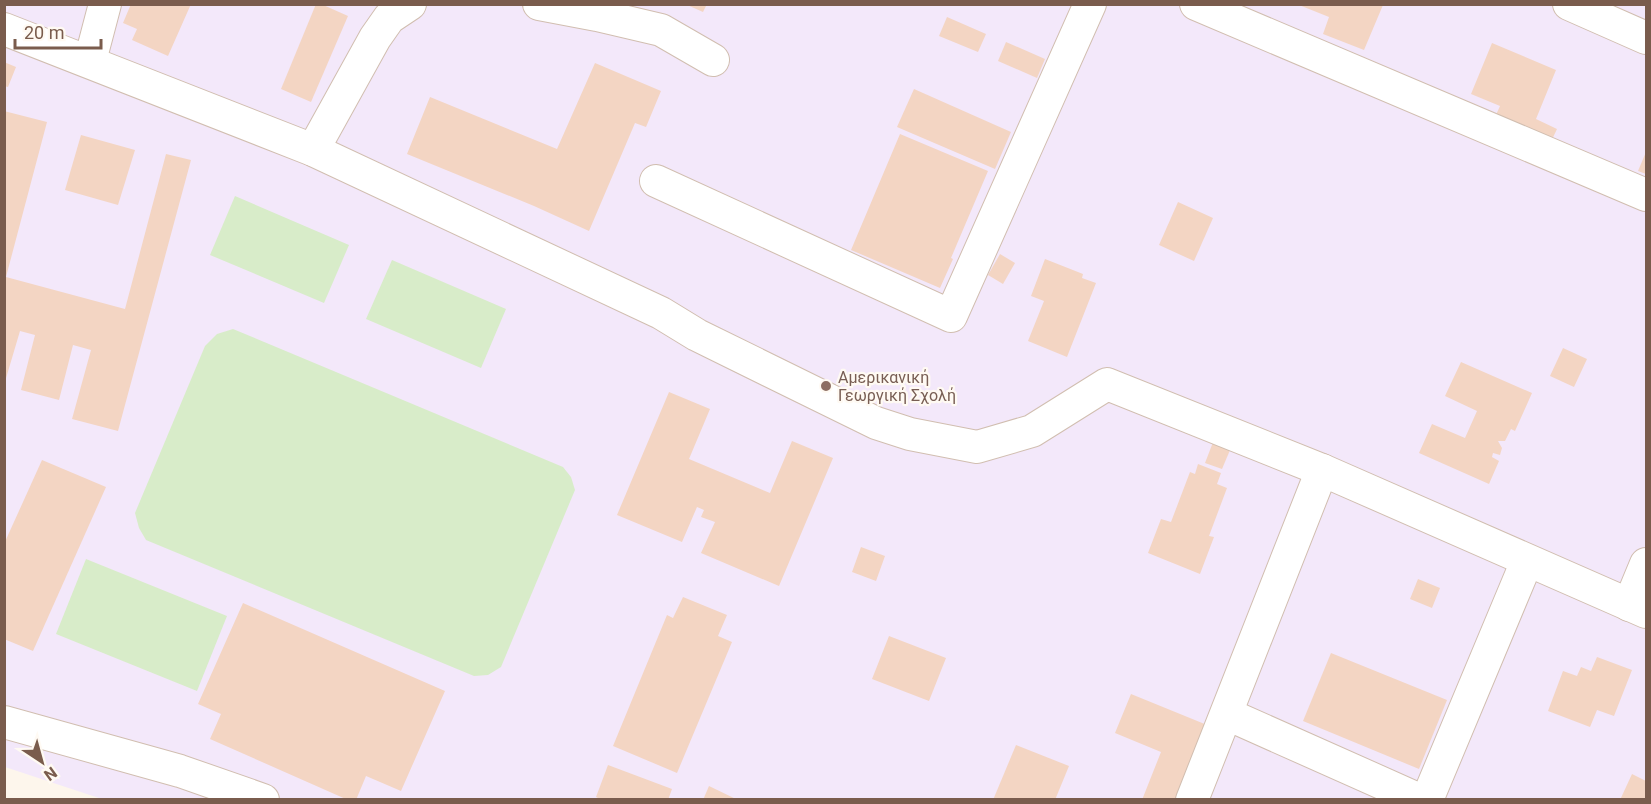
<svg xmlns="http://www.w3.org/2000/svg" width="1651" height="804" font-family="Roboto,sans-serif">
	<style>
		.education { fill: #f3e8fa }
		.green { fill: #d8ecc9 }
		.building { fill: #f3d5c3 }
		.lines { fill: none; stroke-linecap: round; stroke-linejoin: round }
		.minor-casing { stroke: #d1beb0; stroke-width: 34 }
		.minor { stroke: #fff; stroke-width: 32 }
		.education-dot { fill: #8d6e63; stroke: #fffaf3; stroke-width: 2 }
		.labels { text-anchor: middle; stroke-width: 4.5; stroke-linejoin: round; paint-order: stroke }
		.education-label { font-size: 16px; fill: #785e54; stroke: #fffaf3; text-anchor: start }
	</style>
	<rect width="100%" height="100%" fill="#fdf6ec"/>
	<polygon class="education" points="5,5 1646,5 1646,799 105,800 5,767"/>
	<g class="green">
		<polygon points="235,196 349,245 324,303 210,255"/>
		<polygon points="392,260 506,309 481,368 366,319"/>
		<polygon points="233,329 563,467 571,477 575,490 501,667 488,675 474,676 146,540 139,528 135,513 205,346 217,334"/>
		<polygon points="86,559 227,616 197,691 56,634"/>
	</g>
	<g class="building">
		<polygon points="131,4 191,4 168,56 132,40 137,29 123,23"/>
		<polygon points="316,4 321,4 348,16 311,102 281,89"/>
		<polygon points="685,4 707,4 703,12"/>
		<polygon points="1299,5 1383,5 1364,50 1323,34 1329,17"/>
		<polygon points="947,17 986,34 978,52 939,36"/>
		<polygon points="1006,42 1045,59 1037,78 998,61"/>
		<polygon points="1492,43 1556,70 1536,119 1557,129 1547,150 1491,126 1500,106 1471,94"/>
		<polygon points="4,62 16,67 8,87 4,86"/>
		<polygon points="595,63 661,91 646,127 635,123 589,231 534,206 407,154 430,97 557,149"/>
		<polygon points="914,89 1011,132 995,169 897,127"/>
		<polygon points="4,111 47,122 6,277 125,309 166,154 191,160 118,431 72,419 91,350 73,345 59,400 21,390 35,335 20,331 4,385"/>
		<polygon points="900,134 988,171 951,258 953,259 940,288 851,250"/>
		<polygon points="81,135 135,150 118,205 65,190"/>
		<polygon points="1646,152 1646,174 1638,171"/>
		<polygon points="1178,202 1213,218 1194,261 1159,245"/>
		<polygon points="1000,254 1015,263 1003,284 988,275"/>
		<polygon points="1045,259 1083,274 1082,278 1096,283 1067,357 1028,341 1044,301 1031,296"/>
		<polygon points="1563,348 1587,359 1574,387 1550,376"/>
		<polygon points="1461,362 1532,393 1515,431 1511,429 1505,441 1498,441 1502,448 1500,455 1493,453 1492,457 1499,461 1489,484 1419,453 1432,424 1465,438 1477,411 1445,396"/>
		<polygon points="669,392 710,409 689,459 770,493 792,441 833,458 779,586 701,553 715,522 701,517 704,510 697,507 682,542 617,515"/>
		<polygon points="1215,437 1233,443 1222,469 1205,463"/>
		<polygon points="42,460 106,487 33,651 4,639 4,544"/>
		<polygon points="1198,464 1221,473 1217,484 1227,488 1209,536 1214,537 1200,574 1148,553 1161,519 1171,522 1190,472 1195,474"/>
		<polygon points="861,547 885,556 876,581 852,572"/>
		<polygon points="1418,579 1440,588 1432,608 1410,599"/>
		<polygon points="683,597 727,615 718,636 732,642 677,773 613,746 667,615 673,618"/>
		<polygon points="243,603 445,691 401,791 366,776 356,800 348,800 210,739 221,714 198,704"/>
		<polygon points="889,636 946,658 929,701 872,679"/>
		<polygon points="1331,653 1447,700 1419,769 1303,721"/>
		<polygon points="1597,657 1632,670 1614,716 1597,710 1590,727 1548,711 1563,671 1577,676 1581,667 1591,671"/>
		<polygon points="1131,694 1212,727 1183,800 1142,800 1161,752 1115,733"/>
		<polygon points="1016,745 1069,766 1055,800 993,800"/>
		<polygon points="608,765 672,789 668,800 602,800 596,797"/>
		<polygon points="1632,774 1646,781 1646,800 1620,800"/>
		<polygon points="709,786 738,800 703,800"/>
	</g>
	<g class="lines">
		<g class="minor-casing">
			<g id="minor">
				<polyline points="539,4 597,15 661,30 713,60"/>
				<polyline points="1196,4 1646,195"/>
				<polyline points="1569,4 1646,38"/>
				<polyline points="4,29 313,150 661,313 697,335 876,423 910,434 977,447 1032,431 1107,384 1322,470 1646,612"/>
				<polyline points="90,61 105,4"/>
				<polyline points="313,150 375,38 389,18 410,4"/>
				<polyline points="656,181 951,316 1090,4"/>
				<polyline points="1629,605 1646,564"/>
				<polyline points="1227,714 1420,800"/>
				<polyline points="4,722 180,771 263,800"/>
				<polyline points="1192,800 1322,470"/>
				<polyline points="1427,800 1527,561"/>
			</g>
		</g>
		<use href="#minor" class="minor"/>
	</g>
	<circle class="education-dot" cx="826" cy="386" r="6"/>
	<g class="labels">
		<g class="education-label">
			<text x="838" y="383">Αμερικανική<tspan x="838" dy="18">Γεωργική Σχολή</tspan></text>
		</g>
	</g>
	<rect width="1651" height="804" fill="none" stroke="#7a5c4d" stroke-width="12"/>
	<g transform="translate(42 762) rotate(144)" stroke="#fffaf3" stroke-width="4.5" paint-order="stroke">
	<path d="M0-4.5L10 22L0 15L-10 22Z" fill="#7a5c4d"/>
	<text y="-9" font-size="16" font-weight="bold" text-anchor="middle" fill="#7a5c4d">N</text>
	</g>
	<path d="M15 39v9h86v-9" fill="none" stroke="#7a5c4d" stroke-width="3"/>
	<text x="24" y="39" font-size="18" fill="#7a5c4d" stroke="#fffaf3" stroke-width="4.5" paint-order="stroke">20 m</text>
</svg>
